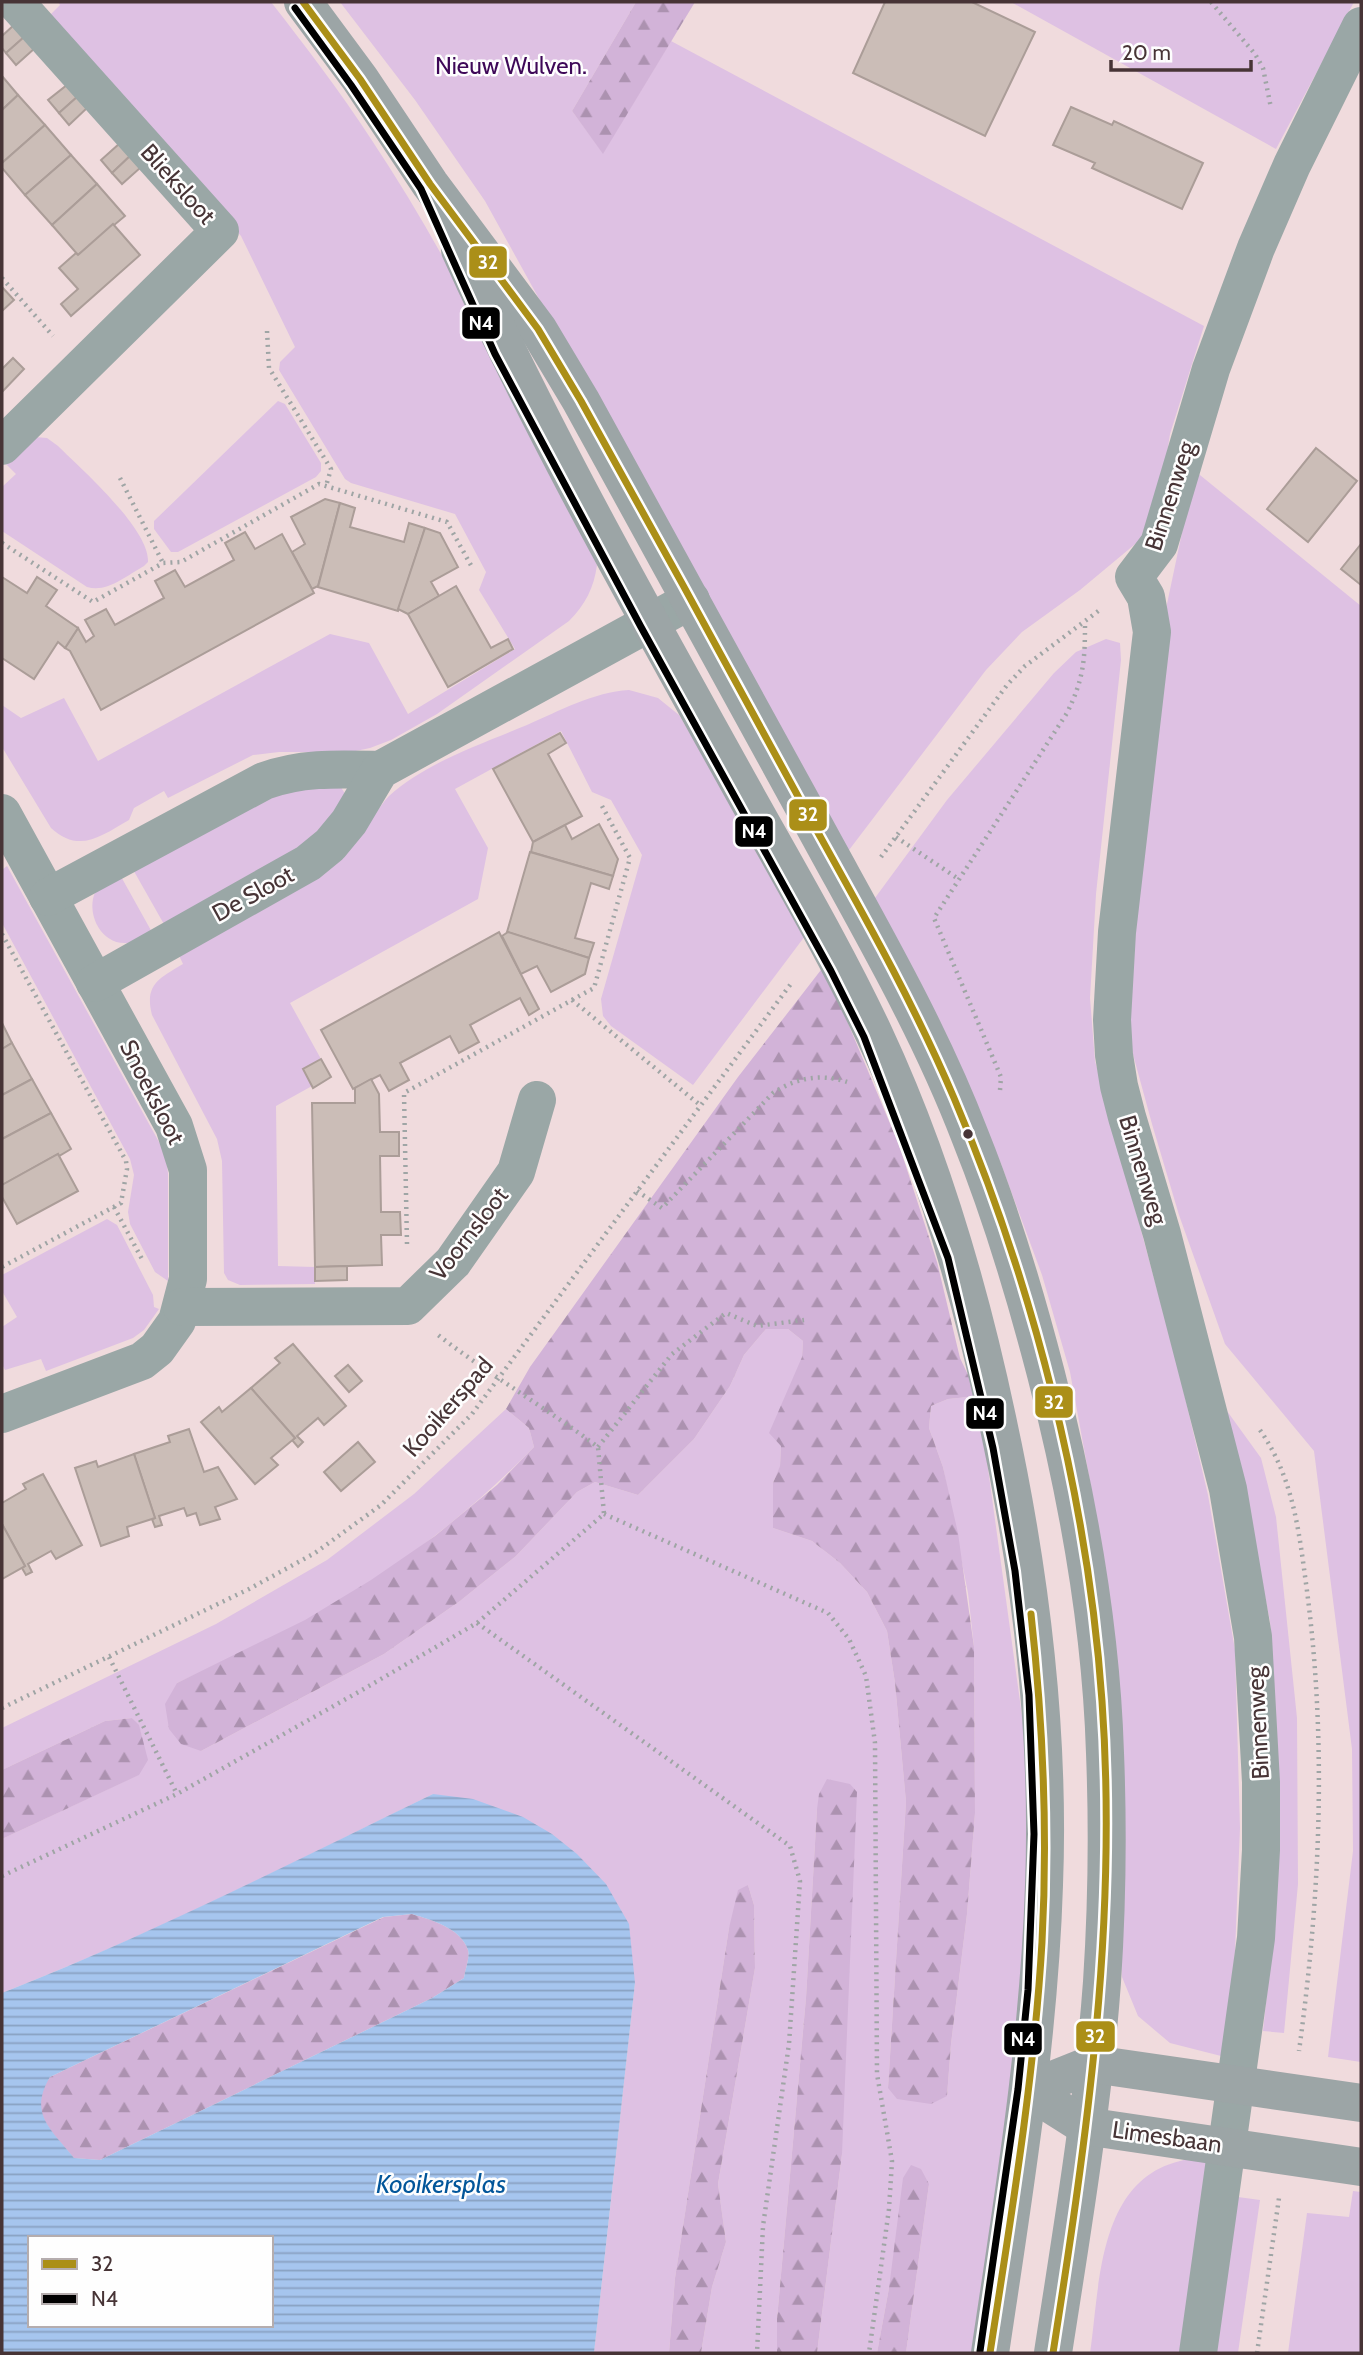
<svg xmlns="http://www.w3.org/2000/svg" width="1363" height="2355" font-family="Cabin,sans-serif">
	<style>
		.green { fill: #dec1e3 }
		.forest { fill: url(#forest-firs) }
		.water { fill: url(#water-rules); fill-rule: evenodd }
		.building { fill: #cbbdb7; stroke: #ab9d98; stroke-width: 2 }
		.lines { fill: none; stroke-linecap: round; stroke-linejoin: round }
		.path { stroke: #9fa5a5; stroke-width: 4.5; stroke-dasharray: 2 5; stroke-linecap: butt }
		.street { stroke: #9aa7a6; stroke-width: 38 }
		.secondary { stroke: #9ca5a6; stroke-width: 38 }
		.bus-1-casing { stroke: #fefefe; stroke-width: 12 }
		.bus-2-casing { stroke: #fefefe; stroke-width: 12 }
		.bus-1 { stroke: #ab8f18; stroke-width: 7 }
		.bus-2 { stroke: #000; stroke-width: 7 }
		.bus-dot { fill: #473436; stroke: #fefefe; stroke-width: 2.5 }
		.labels { text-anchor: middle; stroke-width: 5; stroke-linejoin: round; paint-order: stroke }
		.park-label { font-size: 24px; fill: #3e0858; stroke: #fefefe }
		.street-label { font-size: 24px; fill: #473436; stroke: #fefefe }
		.water-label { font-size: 26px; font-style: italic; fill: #02569a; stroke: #fefefe }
		.line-badge { stroke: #fefefe; stroke-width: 2.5 }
		.badge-label { font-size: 19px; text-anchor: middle; font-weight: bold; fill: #fff }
	</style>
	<defs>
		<pattern id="forest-firs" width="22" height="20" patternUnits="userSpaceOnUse" patternTransform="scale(1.75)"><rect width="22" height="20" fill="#d2b3d8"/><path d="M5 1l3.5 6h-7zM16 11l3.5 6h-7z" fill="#ac92b0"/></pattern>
		<pattern id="water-rules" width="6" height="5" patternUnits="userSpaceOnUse" patternTransform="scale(1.75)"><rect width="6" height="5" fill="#a6c5ee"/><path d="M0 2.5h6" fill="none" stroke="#89a1c2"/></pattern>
	</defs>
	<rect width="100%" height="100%" fill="#f0dbdd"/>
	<g class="green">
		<path d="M58,2H271C306,47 340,91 371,139C460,272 527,421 597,565C594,588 585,605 569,621L437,714L391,740L370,748L351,752H279L253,755L168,798L164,791L134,808L129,820C101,836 79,854 51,828L2,747V705L21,718L64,698L98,761L330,634L369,643L408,714L515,649L479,590L486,572L455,514L351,483L345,479L279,370L280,362L295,347L241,236L48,17L60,5Z"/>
		<polygon points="340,2 636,2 572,111 603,153 671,41 1204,326 1170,434 1162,485 1140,540 1080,590 1022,632 986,670 846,854 485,201 415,100"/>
		<polygon points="1011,2 1354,2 1276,149"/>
		<polygon points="278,401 285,404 321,463 321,471 316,477 178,552 171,552 154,529 154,521"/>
		<path d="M35,437L47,438L58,446C80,468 150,529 148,562L144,566C126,576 107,593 87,587L2,531V487L16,474L5,463Z"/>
		<polygon points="1195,471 1361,606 1361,2062 1328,2057 1353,1851 1352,1749 1314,1451 1225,1344 1179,1215 1152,1124 1131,1047 1126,988 1143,786 1167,604"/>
		<polygon points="1106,639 1120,643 1121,660 1096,894 1090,998 1095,1061 1176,1359 1208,1495 1235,1650 1240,1828 1235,1952 1225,2057 1170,2043 1138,2016 1122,1977 1093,1498 1070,1372 1042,1275 1001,1164 872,902 947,800 1054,673 1076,652"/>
		<path d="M629,690L658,698L679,715L808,932L693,1085L611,1026L603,1016L601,999L642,855L611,800L592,792L561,731L455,789L488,848L478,899L290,1003L321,1059L303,1069L312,1086L276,1106L278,1266L315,1267V1284L240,1285L228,1280L224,1273L222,1161L217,1139L152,1015C144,984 160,978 183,964L176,949L375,813C380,808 384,801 389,796C427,762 481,744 527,725C559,711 594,692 629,690Z"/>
		<polygon points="341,787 345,794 316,841 165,926 131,866 271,792"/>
		<polygon points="7,866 165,1153 168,1173 168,1281 155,1272 130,1224 128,1212 134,1175 130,1159 2,923 2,870"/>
		<path d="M119,873L153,934C145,937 135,943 127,943C103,945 87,917 94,895C98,885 110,879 119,873Z"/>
		<polygon points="107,1219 117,1225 153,1295 154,1307 159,1309 144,1330 133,1338 46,1371 41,1359 5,1370 2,1364 2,1327 17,1317 2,1291 2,1275"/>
		<path d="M766,1329H788L803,1341L802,1357L781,1446L780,1467L773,1483V1528L812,1541L840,1563L867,1592L887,1631L895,1683L906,1802L888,2088L947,2096L951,2044L967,1914L975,1813L974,1647L968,1593L943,1467L929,1428L931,1406L948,1399L978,1396L1037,1825L1009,2133L976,2353H906L929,2184L889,2288L877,2353H817L842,2154L817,1809L806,1998L777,2319V2353H701L712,2287L726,2242L718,2184L755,1968L754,1905L748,1885L729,1928L675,2278L669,2353H594L635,1983L433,1794C291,1864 150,1935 2,1993V1839L138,1775C142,1754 148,1735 132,1718L105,1721L2,1770V1728L216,1624L327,1560L414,1494L506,1409L529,1428L534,1447C467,1516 388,1576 303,1622C262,1644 220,1663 177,1683L201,1751L384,1654L460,1601L516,1556L577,1492L595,1482L638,1495L694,1439L730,1386L744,1355Z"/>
		<polygon points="1227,1411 1261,1458 1276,1517 1297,1718 1298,1884 1284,2033 1263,2031 1276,1907 1279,1778 1270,1621"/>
		<path d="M1212,2159L1181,2353H1090C1100,2287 1097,2181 1180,2161C1190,2158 1202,2159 1212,2159Z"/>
		<polygon points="1353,2191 1361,2192 1361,2353 1288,2353 1307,2213 1349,2217"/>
		<polygon points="1238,2197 1260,2200 1238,2353 1215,2353"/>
	</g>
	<g class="forest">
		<polygon points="636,2 695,2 603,154 572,111"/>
		<polygon points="824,966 899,1145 937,1262 960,1358 978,1396 948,1399 931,1406 929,1428 943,1467 958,1533 974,1647 975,1813 967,1914 951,2044 947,2096 931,2104 897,2099 888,2088 906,1802 895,1683 887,1631 867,1592 840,1563 812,1541 773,1528 773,1483 780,1466 781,1446 769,1433 802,1357 803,1341 788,1329 766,1329 744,1355 730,1386 694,1439 638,1495 595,1482 577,1492 516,1556 460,1601 384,1654 201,1751 181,1744 169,1729 165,1704 177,1683 305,1620 371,1580 435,1536 497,1485 534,1447 529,1428 506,1409 530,1367 738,1077"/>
		<polygon points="132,1718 139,1725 148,1760 139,1775 2,1839 2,1770 105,1721"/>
		<polygon points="827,1779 850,1784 857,1792 842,2154 817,2353 777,2353 777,2319 806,1998 817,1809 819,1794"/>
		<polygon points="748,1885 754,1905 755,1968 718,2184 726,2242 712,2287 701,2353 669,2353 675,2278 729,1928 738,1890"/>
		<path d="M412,1914C431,1920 461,1928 468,1950C470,1958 465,1970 464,1978L432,1998L100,2160L74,2158C61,2142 36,2120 40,2097C41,2089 46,2083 50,2077L384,1917Z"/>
		<polygon points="911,2165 921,2169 929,2184 906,2353 877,2353 889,2288 903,2178"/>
	</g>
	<path class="water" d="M433,1794L473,1799L523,1817L552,1834L577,1854L606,1884L629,1924L635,1983L594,2353H2V1993C150,1935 291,1863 433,1794ZM412,1914C431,1920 461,1928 468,1950C470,1958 465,1970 464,1978L432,1998L100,2160L74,2158C51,2129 28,2114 50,2077L383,1917ZM30,2238H271V2325H30Z"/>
	<g class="building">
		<polygon points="885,2 972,2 1035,32 985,136 853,73"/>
		<polygon points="14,25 24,37 6,53 2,48 2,36"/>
		<polygon points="24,37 35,48 16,65 6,53"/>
		<polygon points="2,76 18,95 2,110"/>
		<polygon points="67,85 77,97 59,113 48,100"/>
		<polygon points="18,95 45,125 2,163 2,110"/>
		<polygon points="77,97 87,108 69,125 59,113"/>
		<polygon points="1071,107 1112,125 1114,121 1203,163 1182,209 1092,168 1095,163 1053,145"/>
		<polygon points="45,125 71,155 25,195 2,168 2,163"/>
		<polygon points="119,144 130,156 112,173 101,160"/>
		<polygon points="71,155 97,184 52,225 25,195"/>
		<polygon points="130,156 140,168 122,184 112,173"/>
		<polygon points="97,184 125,216 78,255 52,225"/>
		<polygon points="113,224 140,255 71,316 61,304 78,289 59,268 76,253 78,255"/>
		<polygon points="2,287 14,300 2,311"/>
		<polygon points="13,358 24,369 2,392 2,369"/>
		<polygon points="1316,448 1357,481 1308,542 1267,509"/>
		<polygon points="325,499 340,503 318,586 312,589 292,552 305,544 291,517"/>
		<polygon points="340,503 355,508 350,527 404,542 409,523 425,528 398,611 318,587"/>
		<polygon points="425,528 440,533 458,567 431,582 439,596 408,614 398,609"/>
		<polygon points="245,532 255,549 282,534 314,593 101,710 70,651 65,648 78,628 86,642 94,636 85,620 106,609 115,625 164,598 155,581 175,570 185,587 234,560 225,543"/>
		<polygon points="1361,544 1361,585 1341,569"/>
		<polygon points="2,577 27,593 37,577 57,590 46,606 78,628 65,648 58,642 34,679 2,658"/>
		<polygon points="456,586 491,648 508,639 513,649 448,687 408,614"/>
		<polygon points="560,733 566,743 548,754 582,816 533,842 493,769"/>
		<polygon points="599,824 618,859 613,876 531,852 533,842 565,825 572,839"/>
		<polygon points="530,852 613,876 609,889 591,883 575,938 594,943 589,958 507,932"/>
		<polygon points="499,932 539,1009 529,1015 520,998 470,1025 479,1042 459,1053 450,1036 400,1063 409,1080 389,1091 380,1075 353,1089 321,1030"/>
		<polygon points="508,932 589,958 585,974 551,992 537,966 521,974 502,936"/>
		<polygon points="2,1023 12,1043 2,1049"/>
		<polygon points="12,1043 32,1079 2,1095 2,1049"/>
		<polygon points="321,1059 331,1077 313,1088 303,1069"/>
		<polygon points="32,1079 51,1113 2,1139 2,1095"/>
		<polygon points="371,1079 379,1094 380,1132 399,1132 399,1156 380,1156 381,1212 400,1212 401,1235 381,1235 382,1265 315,1267 312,1103 355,1103 355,1088"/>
		<polygon points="51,1113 71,1149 59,1156 58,1154 2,1185 2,1139"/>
		<polygon points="58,1154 78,1191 17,1224 2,1197 2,1185"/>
		<polygon points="347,1266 347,1280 315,1281 315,1267"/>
		<polygon points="293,1344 346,1406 324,1425 318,1418 297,1436 303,1442 298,1447 292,1440 295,1438 251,1388 280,1363 275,1358"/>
		<polygon points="348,1365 362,1381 349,1392 335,1376"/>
		<polygon points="251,1388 295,1438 271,1458 278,1465 255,1484 201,1422 219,1407 222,1412"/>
		<polygon points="189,1429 204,1472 218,1467 237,1499 215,1507 220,1519 200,1525 196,1513 187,1516 184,1508 159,1516 162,1525 155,1527 152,1519 155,1518 134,1454 170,1442 168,1436"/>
		<polygon points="358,1442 375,1462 341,1491 324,1472"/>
		<polygon points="134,1454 155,1518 127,1527 129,1536 101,1546 75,1468 96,1461 98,1467"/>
		<polygon points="43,1474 82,1545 56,1559 51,1551 28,1564 32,1572 26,1575 22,1568 25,1566 2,1524 2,1503 26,1489 23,1484"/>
		<polygon points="2,1524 25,1566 2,1579"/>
	</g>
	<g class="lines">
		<g class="path">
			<polyline points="1211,2 1255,54 1263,68 1271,108"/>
			<polyline points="2,278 53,336"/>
			<polyline points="267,331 269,368 331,469 326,486"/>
			<polyline points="120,478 163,563"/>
			<polyline points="2,543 93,602 163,563 181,562 319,484 447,522 473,569"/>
			<polyline points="896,837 960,880"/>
			<polyline points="881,857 1007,685 1025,666 1101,609"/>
			<polyline points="2,934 126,1161 127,1169 121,1203 2,1267"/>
			<polyline points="572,1000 594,988 630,858 602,806"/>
			<path d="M1000,1090L1001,1077L934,918L1067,713C1084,678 1085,660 1085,622"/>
			<path d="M637,1191L662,1208L773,1093C796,1078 820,1073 847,1082"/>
			<polyline points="114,1207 142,1259"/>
			<polyline points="407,1244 404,1093 572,1000 700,1105"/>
			<path d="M1260,1430C1294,1479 1299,1532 1307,1591C1327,1745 1320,1897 1299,2051"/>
			<polyline points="598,1447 672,1354 726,1313 757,1326 804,1320"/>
			<polyline points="604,1514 828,1613 849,1639 866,1676 875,1743 877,2074 892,2161 889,2209 869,2353"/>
			<polyline points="477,1623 790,1846 800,1881 789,2044 763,2226 757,2353"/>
			<polyline points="109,1657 177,1794"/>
			<polyline points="2,1708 249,1589 315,1553 381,1505 472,1414 793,981"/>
			<path d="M2,1876L177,1794L362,1690L477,1623L604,1514L598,1447C546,1408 490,1375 438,1335"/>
			<polyline points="1257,2353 1279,2198"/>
		</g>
		<g class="street">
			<polyline points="2,446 220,231 15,2"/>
			<polyline points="2,813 174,1126 188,1170 188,1279 177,1321 157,1349 142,1361 2,1414"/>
			<path d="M48,897L264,781C302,767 340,769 380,770"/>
			<polyline points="95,983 308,863 330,845 349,822 380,770 691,600"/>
			<polyline points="182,1307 408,1306 453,1262 516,1172 537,1100"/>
			<polyline points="1198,2353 1256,1938 1261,1850 1261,1782 1253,1637 1228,1489 1162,1234 1127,1117 1119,1086 1114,1055 1112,1020 1117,932 1152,632 1146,597 1134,577 1159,544 1211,369 1256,248 1292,165 1361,26"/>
		</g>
		<g class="secondary">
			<path d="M303,2L360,79L430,184L538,329L581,401C660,543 738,686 816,829C871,930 929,1029 970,1136C1001,1213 1025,1293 1046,1374C1078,1498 1101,1624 1105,1753C1108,1829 1107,1906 1102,1982C1093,2106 1072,2230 1053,2353"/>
			<path d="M460,250C543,434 643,610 741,787C786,868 834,949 874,1034C931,1156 969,1286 997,1418C1030,1570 1050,1729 1044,1885C1039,2043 1013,2198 990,2353"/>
			<polyline points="1361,2103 1093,2064 1028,2090 1085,2126 1361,2167"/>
		</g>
		<g class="bus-1-casing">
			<g id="bus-1">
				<path d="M303,2L360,79L430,184L538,329L581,401C657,537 732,674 806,811C858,905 912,999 954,1098C1033,1284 1088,1499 1102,1701C1118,1922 1087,2136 1053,2353"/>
				<path d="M990,2353C1011,2217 1034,2080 1042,1942C1048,1832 1043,1723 1031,1614"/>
			</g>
		</g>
		<g class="bus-2-casing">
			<polyline id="bus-2" points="295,8 351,85 421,189 495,354 641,627 831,971 864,1037 948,1258 993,1448 1015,1571 1029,1695 1034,1834 1028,1990 1018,2089 980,2351"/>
		</g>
		<use href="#bus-1" class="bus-1"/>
		<use href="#bus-2" class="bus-2"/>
	</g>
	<circle class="bus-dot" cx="968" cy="1134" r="6"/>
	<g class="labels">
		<g class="park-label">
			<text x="511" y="74">Nieuw Wulven.</text>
		</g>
		<g class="street-label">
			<text transform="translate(178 184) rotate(48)" y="8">Blieksloot</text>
			<text transform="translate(1170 496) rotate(-72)" y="8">Binnenweg</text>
			<text transform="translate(253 894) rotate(-29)" y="8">De Sloot</text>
			<text transform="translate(152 1092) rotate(63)" y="8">Snoeksloot</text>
			<text transform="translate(1143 1170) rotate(73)" y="8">Binnenweg</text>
			<text transform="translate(469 1234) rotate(-52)" y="8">Voornsloot</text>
			<text transform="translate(448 1407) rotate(-49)" y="8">Kooikerspad</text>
			<text transform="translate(1258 1723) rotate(-93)" y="8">Binnenweg</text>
			<text transform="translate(1167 2137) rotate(8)" y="8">Limesbaan</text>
		</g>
		<g class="water-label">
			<text x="441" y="2193">Kooikersplas</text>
		</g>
	</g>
	<g class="line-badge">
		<rect x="468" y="245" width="40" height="34" rx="7" fill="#ab8f18"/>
		<rect x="461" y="306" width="40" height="34" rx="7" fill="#000"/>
		<rect x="788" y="798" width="40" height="34" rx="7" fill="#ab8f18"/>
		<rect x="734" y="815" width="40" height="33" rx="7" fill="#000"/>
		<rect x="1034" y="1385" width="40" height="34" rx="7" fill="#ab8f18"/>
		<rect x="965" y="1397" width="40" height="33" rx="7" fill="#000"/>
		<rect x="1075" y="2020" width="41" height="33" rx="7" fill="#ab8f18"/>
		<rect x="1003" y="2022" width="40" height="34" rx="7" fill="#000"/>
	</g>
	<g class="badge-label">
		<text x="488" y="269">32</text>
		<text x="481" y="330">N4</text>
		<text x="808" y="821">32</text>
		<text x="754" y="838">N4</text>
		<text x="1054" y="1409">32</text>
		<text x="985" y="1420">N4</text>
		<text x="1095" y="2043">32</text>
		<text x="1023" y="2046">N4</text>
	</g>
	<rect width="1363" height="2355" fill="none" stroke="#473436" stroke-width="7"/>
	<rect x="28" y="2236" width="245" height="91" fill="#fefefe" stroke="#b5adae" stroke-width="2"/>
	<rect x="42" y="2259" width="35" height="10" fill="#ab8f18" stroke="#b5adae" stroke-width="2"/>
	<text x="91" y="2271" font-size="21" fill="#473436">32</text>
	<rect x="42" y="2294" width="35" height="10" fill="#000000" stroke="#b5adae" stroke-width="2"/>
	<text x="91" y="2306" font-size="21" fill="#473436">N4</text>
	<path d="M1111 60v10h140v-10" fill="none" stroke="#473436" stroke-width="3.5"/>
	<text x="1122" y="60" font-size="21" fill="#473436" stroke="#fefefe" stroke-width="5" paint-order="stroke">20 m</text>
</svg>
